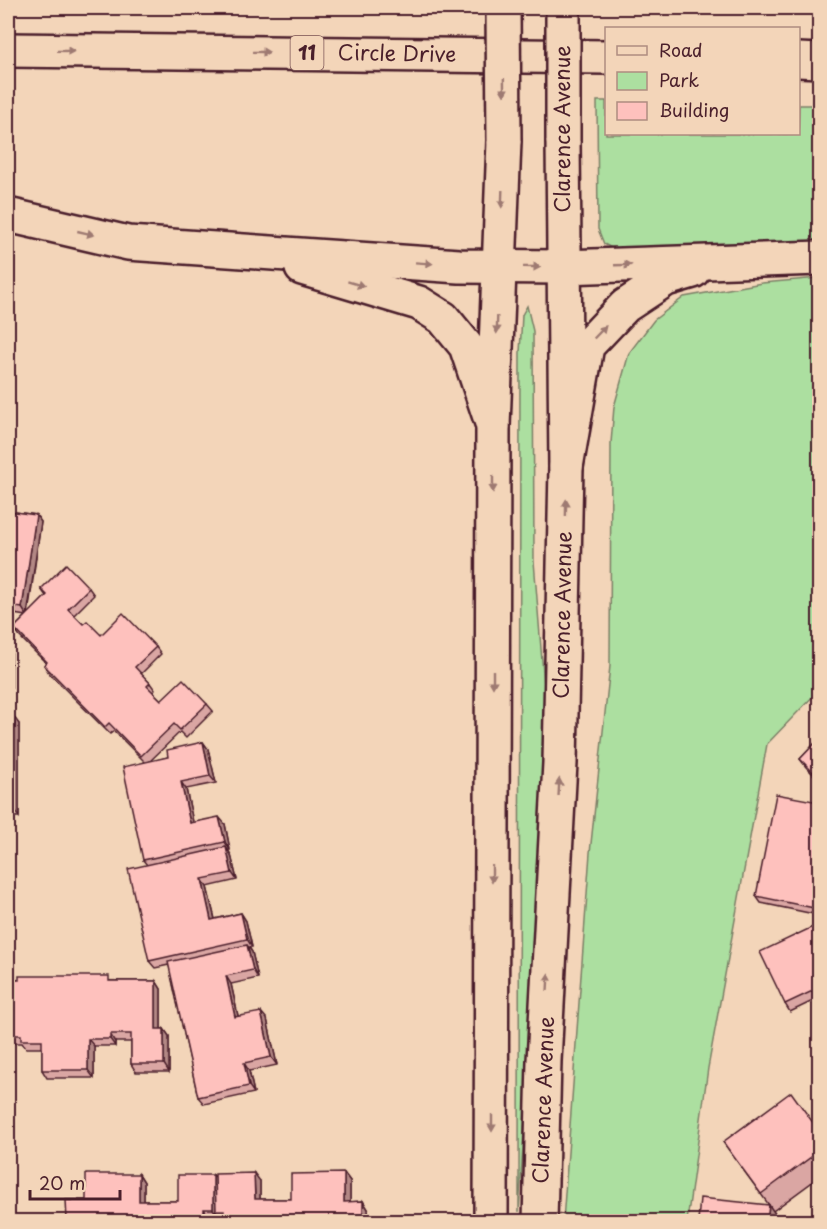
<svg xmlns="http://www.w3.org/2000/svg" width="827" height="1229" font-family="'Playpen Sans',sans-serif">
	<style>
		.green { fill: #acdfa0; stroke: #7b7f66; stroke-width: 1.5 }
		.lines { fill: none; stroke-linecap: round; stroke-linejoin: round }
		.secondary-casing { stroke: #4a1f2b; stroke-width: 38 }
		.highway-casing { stroke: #4a1f2b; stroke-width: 38 }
		.secondary { stroke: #f3d5b9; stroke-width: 33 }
		.highway { stroke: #f3d5b9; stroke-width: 33 }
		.secondary-bridge-casing { stroke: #4a1f2b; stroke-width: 38; stroke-linecap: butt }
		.secondary-bridge { stroke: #f3d5b9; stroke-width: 33 }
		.wall { fill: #daa6a3; stroke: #4a1f2b; stroke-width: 1.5 }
		.shaded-wall { fill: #b28784; stroke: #4a1f2b; stroke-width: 1.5 }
		.building { fill: #fec1bd; stroke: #4a1f2b; stroke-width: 1.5 }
		.oneway { fill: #9e7a72 }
		.labels { text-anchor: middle; stroke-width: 5; stroke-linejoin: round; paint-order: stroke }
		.shield { fill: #f3d5b9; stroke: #7d5656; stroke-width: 1.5 }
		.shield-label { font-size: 20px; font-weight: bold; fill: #4a1f2b }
		.street-label { font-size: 21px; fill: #4a1f2b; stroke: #f3d5b9 }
	</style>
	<rect width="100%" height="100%" fill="#f3d5b9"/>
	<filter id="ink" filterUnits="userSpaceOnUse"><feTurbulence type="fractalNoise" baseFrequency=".0167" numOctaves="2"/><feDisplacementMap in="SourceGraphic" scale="12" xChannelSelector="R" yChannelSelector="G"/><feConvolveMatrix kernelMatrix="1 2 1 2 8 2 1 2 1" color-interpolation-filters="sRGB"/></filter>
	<g filter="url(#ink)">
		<g class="green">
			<polygon points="597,101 606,101 606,134 798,134 799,105 819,105 819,244 627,256 604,244 598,229"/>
			<polygon points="819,278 819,690 767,744 708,1068 687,1221 563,1221 590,853 610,666 611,443 614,407 629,353 654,320 684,297 762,283"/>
			<polygon points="527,306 533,331 534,561 546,711 540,866 519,1212 520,353 522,315"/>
		</g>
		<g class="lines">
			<g class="secondary-casing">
				<g id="secondary">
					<polyline points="491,1222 493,426 504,141"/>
					<polyline points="540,1222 544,1061 560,763 566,467 563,141"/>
				</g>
			</g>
			<g class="highway-casing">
				<g id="highway">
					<polyline points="8,50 606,57"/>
					<polyline points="798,60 820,61"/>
					<polyline points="8,215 128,243 459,266 564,267 820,258"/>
					<polyline points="302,268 419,303 443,318 466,346 493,426"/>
					<polyline points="566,467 587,346 625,306 666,279 693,271"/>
				</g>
			</g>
			<use href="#secondary" class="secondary"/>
			<use href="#highway" class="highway"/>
			<g class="secondary-bridge-casing">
				<g id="secondary-bridge">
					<polyline points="503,8 504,141"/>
					<polyline points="563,141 563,8"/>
				</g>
			</g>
			<use href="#secondary-bridge" class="secondary-bridge"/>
		</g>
		<g class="wall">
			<polygon points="8,511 36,515 41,522 28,615 46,596 41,589 89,588 94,595 74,615 83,624 101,635 156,647 161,654 141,674 150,683 155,690 153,692 161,700 207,704 213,711 186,738 180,732 149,762 168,757 203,742 208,749 216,783 186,789 193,823 225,824 230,850 228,850 231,855 237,880 207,887 215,919 241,913 246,921 252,947 249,947 252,952 258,978 231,984 238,1016 267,1019 277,1065 249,1071 254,1093 204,1104 198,1097 169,965 155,968 149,961 147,865 143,860 145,762 114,731 110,734 49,673 44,665 46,663 19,636 14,628 26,616 8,613"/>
			<polygon points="8,621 11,626 11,717 19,724 19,817 8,817"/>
			<polygon points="819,739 819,780 806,767 800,759"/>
			<polygon points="819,802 819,915 761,903 756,896"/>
			<polygon points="8,824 11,829 12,968 8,968"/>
			<polygon points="819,924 819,998 790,1012 785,1004"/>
			<polygon points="8,980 156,981 161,989 161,1029 164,1029 169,1036 169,1072 136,1072 131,1064 131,1042 115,1042 115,1046 94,1046 94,1078 47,1078 42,1070 42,1048 26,1048 22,1043 8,1043"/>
			<polygon points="819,1131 819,1177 773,1211 780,1221 698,1221 769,1205 723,1142"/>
			<polygon points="344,1173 350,1181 350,1202 363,1201 368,1209 224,1219 221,1219 219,1216 209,1217 209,1221 67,1221 86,1200 139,1174 144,1182 144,1201 178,1201 213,1175 215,1177 260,1181 260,1199 291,1199"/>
		</g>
		<g class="shaded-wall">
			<polygon points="36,515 41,522 27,616 22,608"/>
			<polygon points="8,621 11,626 11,720 8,715"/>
			<polygon points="14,717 19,724 19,817 14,810"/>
			<polygon points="203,742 208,749 216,783 210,776"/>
			<polygon points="181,782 186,789 195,831 190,823"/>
			<polygon points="219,817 225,824 230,850 225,842"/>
			<polygon points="8,824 11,829 12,968 8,962"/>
			<polygon points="226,847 231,855 237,880 232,873"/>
			<polygon points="202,879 207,887 217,928 211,920"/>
			<polygon points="241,913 246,921 252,947 247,939"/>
			<polygon points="247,945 252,952 258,978 253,970"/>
			<polygon points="226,976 231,984 240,1025 235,1017"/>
			<polygon points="156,981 161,989 161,1036 156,1029"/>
			<polygon points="261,1012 267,1019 277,1065 271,1057"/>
			<polygon points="164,1029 169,1036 169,1072 164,1064"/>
			<polygon points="110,1034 115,1042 115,1046 110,1039"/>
			<polygon points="88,1039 94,1046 94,1078 88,1070"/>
			<polygon points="244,1063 249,1071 254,1093 249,1086"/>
			<polygon points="254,1173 260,1181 260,1207 255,1199"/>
			<polygon points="344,1173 350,1181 350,1210 344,1202"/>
			<polygon points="139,1174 144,1182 144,1208 139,1201"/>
			<polygon points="213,1175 219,1182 216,1211 219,1217 213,1209"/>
			<polygon points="363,1201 368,1209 369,1221 363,1221"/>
			<polygon points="769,1205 780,1221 767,1221"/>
			<polygon points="204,1209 209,1217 209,1221 204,1221"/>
		</g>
		<g class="building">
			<polygon points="8,511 36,515 22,608 8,606"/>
			<polygon points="66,564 89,588 68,609 83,624 87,621 101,635 123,613 156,647 135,667 150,683 147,686 161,700 183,679 207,704 180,730 174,724 141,756 109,723 105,727 44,665 47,662 14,628 47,595 41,589"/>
			<rect x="8" y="717" width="6" height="93"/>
			<polygon points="819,739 819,778 800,759"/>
			<polygon points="203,742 210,776 181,782 190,823 219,817 225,842 143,860 123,767 168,757 167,750"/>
			<polygon points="776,794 819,802 819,909 756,896"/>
			<polygon points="226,847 232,873 202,879 211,920 241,913 247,939 149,961 128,869"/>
			<polygon points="819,924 819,988 785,1004 760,952"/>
			<polygon points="247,945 253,970 226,976 235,1017 261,1012 271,1057 244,1063 249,1086 198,1097 168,962"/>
			<polygon points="19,976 109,976 109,981 156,981 156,1029 164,1029 164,1064 131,1064 131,1034 110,1034 110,1039 88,1039 88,1070 42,1070 42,1040 21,1040 21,1035 8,1035 8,980 19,980"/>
			<polygon points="791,1092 819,1131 819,1151 761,1194 723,1142"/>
			<polygon points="254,1173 255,1199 291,1199 291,1174 344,1173 344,1202 363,1201 363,1221 224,1221 224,1211 216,1211 215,1174"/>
			<polygon points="86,1174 139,1174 139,1201 178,1201 178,1175 213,1175 213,1209 204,1209 204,1221 67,1221 66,1200 86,1200"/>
			<polygon points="700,1198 769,1205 767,1221 698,1221"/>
		</g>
		<defs><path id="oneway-solid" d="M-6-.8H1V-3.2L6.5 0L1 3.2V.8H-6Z" transform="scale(1.5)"/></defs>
		<g class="oneway">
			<use href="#oneway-solid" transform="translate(66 51) rotate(1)"/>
			<use href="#oneway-solid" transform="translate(261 52) rotate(1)"/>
			<use href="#oneway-solid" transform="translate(504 87) rotate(89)"/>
			<use href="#oneway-solid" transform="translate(502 199) rotate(92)"/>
			<use href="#oneway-solid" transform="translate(86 233) rotate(13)"/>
			<use href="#oneway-solid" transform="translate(424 263) rotate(4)"/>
			<use href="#oneway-solid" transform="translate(623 265) rotate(-2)"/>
			<use href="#oneway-solid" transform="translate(532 267) rotate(1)"/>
			<use href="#oneway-solid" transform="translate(356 284) rotate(17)"/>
			<use href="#oneway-solid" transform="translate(497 325) rotate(92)"/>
			<use href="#oneway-solid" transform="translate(600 332) rotate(-46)"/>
			<use href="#oneway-solid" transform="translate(493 484) rotate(90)"/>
			<use href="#oneway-solid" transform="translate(566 508) rotate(-89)"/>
			<use href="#oneway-solid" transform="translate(493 679) rotate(90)"/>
			<use href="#oneway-solid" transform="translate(559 787) rotate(-87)"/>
			<use href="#oneway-solid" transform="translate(492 874) rotate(90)"/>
			<use href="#oneway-solid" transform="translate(548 982) rotate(-87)"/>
			<use href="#oneway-solid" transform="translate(492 1123) rotate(90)"/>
		</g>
	</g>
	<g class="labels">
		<rect class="shield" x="290.5" y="36" width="33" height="34" rx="4.5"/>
		<g class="shield-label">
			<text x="307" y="60">11</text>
		</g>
		<g class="street-label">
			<text transform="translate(397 54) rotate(1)" y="7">Circle Drive</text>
			<text transform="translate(563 129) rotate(-90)" y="7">Clarence Avenue</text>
			<text transform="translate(563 615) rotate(-89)" y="7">Clarence Avenue</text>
			<text transform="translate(544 1100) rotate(-88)" y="7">Clarence Avenue</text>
		</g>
	</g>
	<rect width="827" height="1229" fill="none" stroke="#f3d5b9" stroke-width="30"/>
	<rect x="15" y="15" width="797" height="1199" fill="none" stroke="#4a1f2b" stroke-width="2" filter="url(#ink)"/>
	<rect x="605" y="27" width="195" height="108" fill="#f3d5b9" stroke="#af8c80" stroke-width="1.5"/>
	<rect x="617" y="46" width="30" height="9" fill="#f3d5b9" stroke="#af8c80" stroke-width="1.5"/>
	<text x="659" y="57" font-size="18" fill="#4a1f2b">Road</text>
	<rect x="617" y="72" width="30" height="18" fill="#acdfa0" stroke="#af8c80" stroke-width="1.5"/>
	<text x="659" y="87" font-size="18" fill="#4a1f2b">Park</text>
	<rect x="617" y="102" width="30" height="18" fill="#fec1bd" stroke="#af8c80" stroke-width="1.5"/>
	<text x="659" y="117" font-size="18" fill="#4a1f2b">Building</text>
	<path d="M30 1190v9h90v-9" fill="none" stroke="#4a1f2b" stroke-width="3"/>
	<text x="39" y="1190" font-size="18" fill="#4a1f2b" stroke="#f3d5b9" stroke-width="4.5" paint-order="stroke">20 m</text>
</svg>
